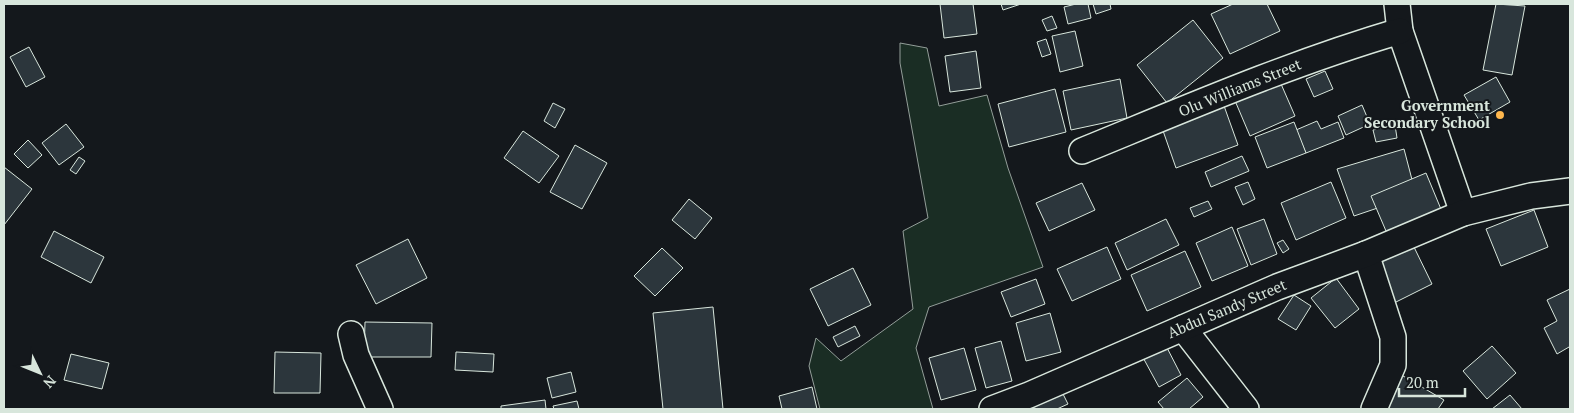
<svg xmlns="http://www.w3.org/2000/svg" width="1574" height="413" font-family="'PT Serif',serif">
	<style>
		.green { fill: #1a2d24; stroke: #939e99 }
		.building { fill: #2c363c; stroke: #d8e6dc }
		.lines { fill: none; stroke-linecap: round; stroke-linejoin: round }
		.minor-casing { stroke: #d8e6dc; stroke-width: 28 }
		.minor { stroke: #14181c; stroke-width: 25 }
		.poi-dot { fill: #ffb74d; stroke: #14181c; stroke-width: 2 }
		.labels { text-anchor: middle; stroke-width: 4; stroke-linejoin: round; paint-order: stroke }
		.street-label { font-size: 15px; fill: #d8e6dc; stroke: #14181c }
		.poi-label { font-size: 15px; font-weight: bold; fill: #d8e6dc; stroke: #14181c; text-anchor: end }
	</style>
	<rect width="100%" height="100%" fill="#14181c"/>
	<polygon class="green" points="900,43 927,48 939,106 987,95 1008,168 1043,267 929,307 916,348 933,409 820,409 809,366 816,338 841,361 913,309 903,231 928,218 900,63"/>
	<g class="building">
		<polygon points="940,4 973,4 977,34 944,38"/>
		<polygon points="1001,4 1021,4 1003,10"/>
		<polygon points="1076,4 1088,4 1091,18 1068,24 1064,7"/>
		<polygon points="1093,4 1110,4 1111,9 1096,14"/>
		<polygon points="1233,4 1267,4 1280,31 1230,54 1211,14"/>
		<polygon points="1496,4 1525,6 1512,75 1483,70"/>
		<polygon points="1052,16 1057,28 1047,31 1042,20"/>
		<polygon points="1193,20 1223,58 1167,103 1137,65"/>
		<polygon points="1075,31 1083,66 1060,72 1052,36"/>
		<polygon points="1046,39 1051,54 1042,57 1037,42"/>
		<polygon points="29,47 45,77 26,87 10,57"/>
		<polygon points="976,51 981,88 950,92 945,56"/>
		<polygon points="1325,71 1333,89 1314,97 1306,79"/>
		<polygon points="1278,77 1295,116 1250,136 1233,96"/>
		<polygon points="1496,77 1510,102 1479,120 1464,95"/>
		<polygon points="1120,79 1127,118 1071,130 1063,91"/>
		<polygon points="1055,89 1066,132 1009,147 998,104"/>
		<polygon points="553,103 565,109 555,128 544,121"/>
		<polygon points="1223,103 1238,145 1176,168 1161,125"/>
		<polygon points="1362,105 1370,124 1346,135 1338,116"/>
		<polygon points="1317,121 1321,129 1338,122 1344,138 1306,153 1296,130"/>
		<polygon points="1294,122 1306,153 1267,168 1255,137"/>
		<polygon points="66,124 84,147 59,165 42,143"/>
		<polygon points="1395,125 1397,138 1376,142 1373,130"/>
		<polygon points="523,131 559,156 539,183 504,158"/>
		<polygon points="28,140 42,155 28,168 14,154"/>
		<polygon points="575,145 607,163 582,209 550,192"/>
		<polygon points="1404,149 1416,195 1354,216 1337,169"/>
		<polygon points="1242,156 1249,171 1211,187 1205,172"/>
		<polygon points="79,157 85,161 76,174 70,170"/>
		<polygon points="4,167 32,189 4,225"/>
		<polygon points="1426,173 1443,214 1389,238 1371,196"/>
		<polygon points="1248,182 1255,199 1243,205 1235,187"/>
		<polygon points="1331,182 1346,218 1296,240 1281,203"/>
		<polygon points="1082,183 1095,210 1049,231 1036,203"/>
		<polygon points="689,199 712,218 695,239 672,220"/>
		<polygon points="1208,201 1212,209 1194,217 1190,208"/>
		<polygon points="1534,210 1548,247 1501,266 1486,229"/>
		<polygon points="1166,219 1179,245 1127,270 1115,243"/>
		<polygon points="1264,219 1277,254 1251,265 1237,229"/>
		<polygon points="1232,227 1248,266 1212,281 1196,243"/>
		<polygon points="54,231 104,257 91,283 41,257"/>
		<polygon points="408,239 427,278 376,304 356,265"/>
		<polygon points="1283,240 1289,249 1283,253 1277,243"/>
		<polygon points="1413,245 1432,284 1392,304 1373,265"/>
		<polygon points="1107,247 1121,279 1072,301 1057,269"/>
		<polygon points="662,248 683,268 655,296 634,276"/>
		<polygon points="1185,251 1201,287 1147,311 1131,275"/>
		<polygon points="853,268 871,305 828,326 810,289"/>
		<polygon points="1336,278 1359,309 1335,328 1311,298"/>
		<polygon points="1036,279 1045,304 1011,317 1001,292"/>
		<polygon points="1570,289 1570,350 1569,347 1557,354 1544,328 1557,321 1547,300"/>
		<polygon points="1294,295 1311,306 1296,330 1278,319"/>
		<polygon points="713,307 723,409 663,409 653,313"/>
		<polygon points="1050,313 1061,352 1026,361 1016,323"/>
		<polygon points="365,322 432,323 431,357 364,357"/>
		<polygon points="855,326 860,336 838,347 833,337"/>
		<polygon points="1163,340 1181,375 1159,387 1140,352"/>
		<polygon points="1001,341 1012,381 986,388 975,348"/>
		<polygon points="1492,346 1516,373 1487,399 1463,371"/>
		<polygon points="964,348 976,390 941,400 929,358"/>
		<polygon points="275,352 321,353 320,393 274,393"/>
		<polygon points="456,352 494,354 493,372 455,370"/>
		<polygon points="71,354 109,363 102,389 64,380"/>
		<polygon points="571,372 576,392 552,398 547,378"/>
		<polygon points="1398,373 1444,400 1438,409 1385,409"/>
		<polygon points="1187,378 1203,397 1189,409 1164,409 1158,402"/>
		<polygon points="1058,384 1068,404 1057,409 1024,409"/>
		<polygon points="812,387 817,409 782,409 779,396"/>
		<polygon points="1510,395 1522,409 1492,409"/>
		<polygon points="545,400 546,409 501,409 501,406"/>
		<polygon points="577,401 579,409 554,409 553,406"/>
	</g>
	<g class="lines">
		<g class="minor-casing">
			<g id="minor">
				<polyline points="1397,4 1400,31 1463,213"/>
				<path d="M1082,151C1187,108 1291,63 1400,31"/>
				<polyline points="1366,254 1393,337 1393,365 1374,409"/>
				<polyline points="1183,328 1246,409"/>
				<polyline points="351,334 356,355 380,409"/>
				<polyline points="992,409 1029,395 1277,287 1366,254 1463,213 1531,196 1570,191"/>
			</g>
		</g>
		<use href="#minor" class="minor"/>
	</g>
	<circle class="poi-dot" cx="1500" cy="115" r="5"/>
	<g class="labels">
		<g class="street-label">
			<text transform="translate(1240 88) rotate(-22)" y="5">Olu Williams Street</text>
			<text transform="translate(1227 309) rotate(-23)" y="5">Abdul Sandy Street</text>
		</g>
		<g class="poi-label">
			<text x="1490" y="111">Government<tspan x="1490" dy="17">Secondary School</tspan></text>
		</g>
	</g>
	<rect width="1574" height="413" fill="none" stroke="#d8e6dc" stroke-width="10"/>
	<g transform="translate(40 373) rotate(133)" stroke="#14181c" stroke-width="4" paint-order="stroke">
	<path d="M0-4L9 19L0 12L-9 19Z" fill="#d8e6dc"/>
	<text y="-8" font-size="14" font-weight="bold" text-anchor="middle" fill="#d8e6dc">N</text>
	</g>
	<path d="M1399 388v8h66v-8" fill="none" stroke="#d8e6dc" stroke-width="2.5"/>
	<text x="1406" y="388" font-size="15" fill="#d8e6dc" stroke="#14181c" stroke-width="4" paint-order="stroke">20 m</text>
</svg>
